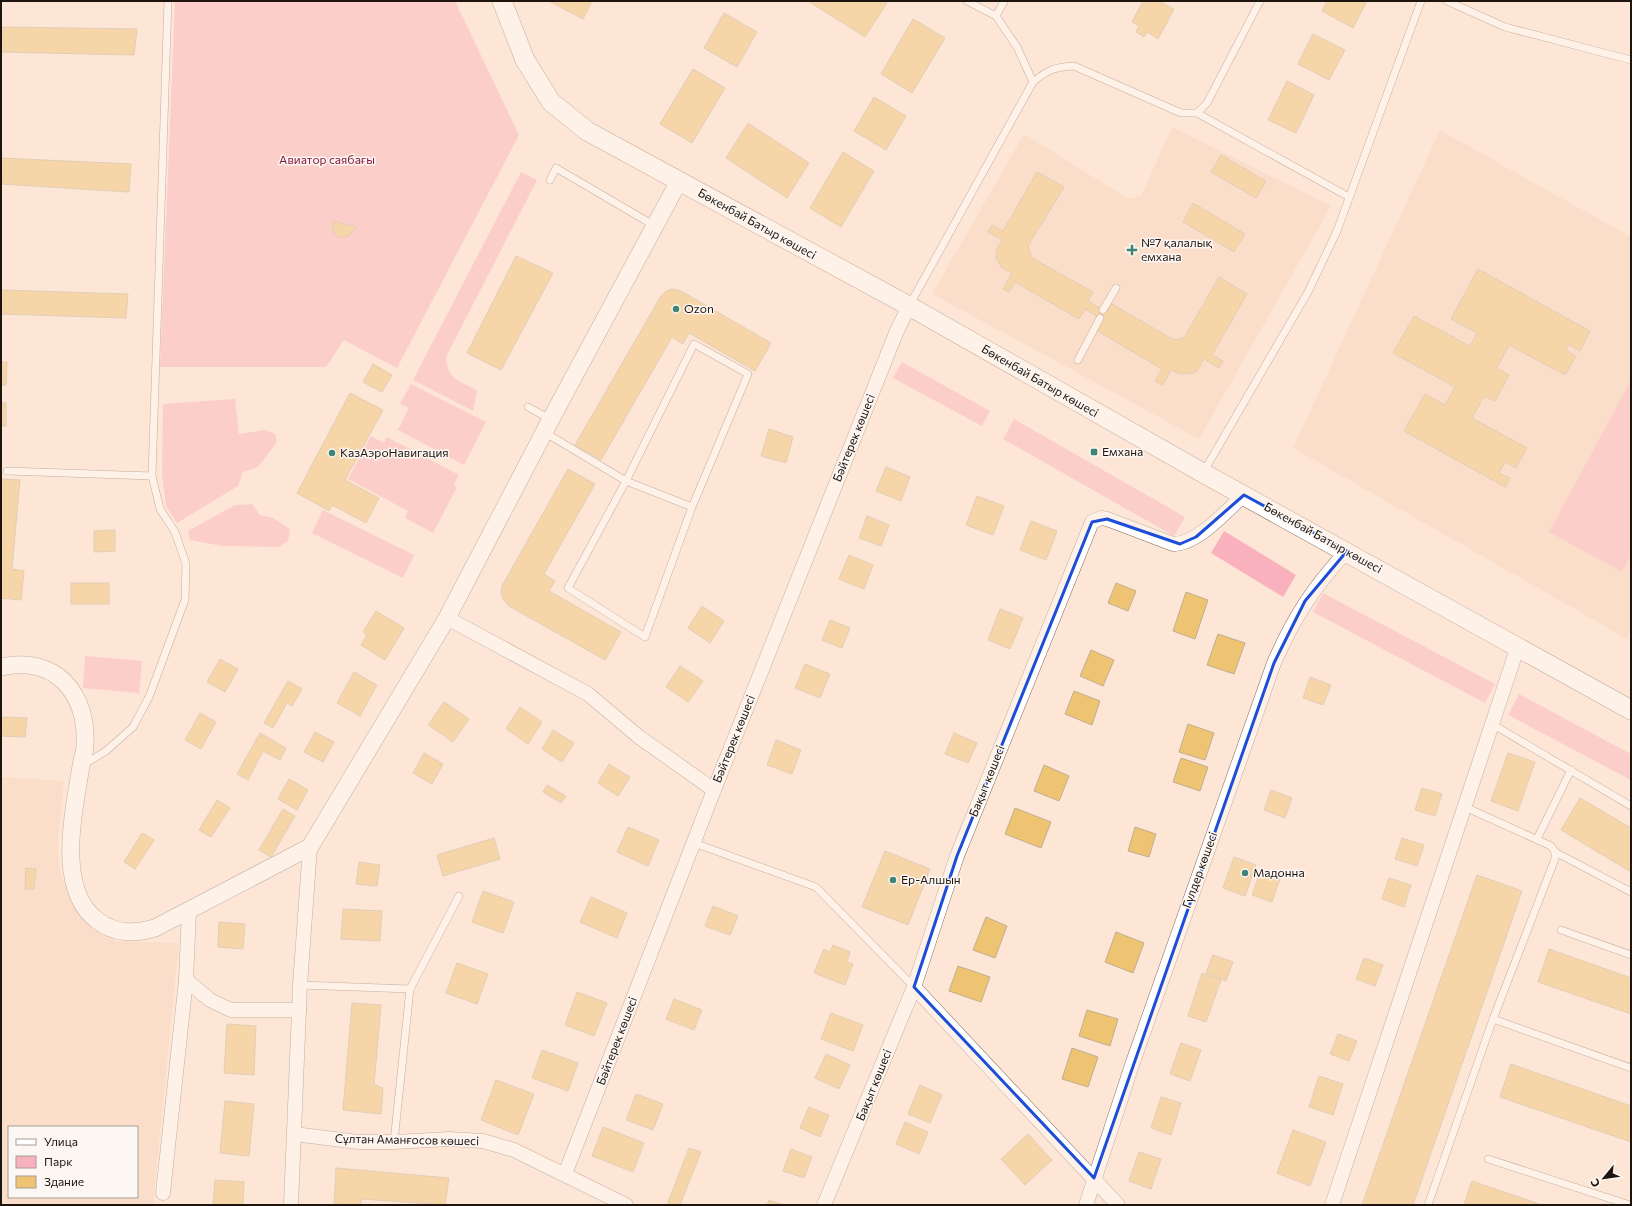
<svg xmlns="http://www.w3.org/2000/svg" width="1632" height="1206" font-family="Commissioner,sans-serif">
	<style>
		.built { fill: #f9d6bd; fill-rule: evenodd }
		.green { fill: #f9b2bd }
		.building { fill: #eec372; stroke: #bfaf94 }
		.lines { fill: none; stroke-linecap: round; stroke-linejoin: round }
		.service-casing { stroke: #836a58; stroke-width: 8 }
		.minor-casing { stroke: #836a58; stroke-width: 15 }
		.tertiary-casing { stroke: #836a58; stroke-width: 18 }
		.secondary-casing { stroke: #836a58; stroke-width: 20 }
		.service { stroke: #fff; stroke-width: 7 }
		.minor { stroke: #fff; stroke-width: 14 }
		.tertiary { stroke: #fff; stroke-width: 17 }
		.secondary { stroke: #fff; stroke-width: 19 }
		.marked { fill: none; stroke: #1d4ed8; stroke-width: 3; stroke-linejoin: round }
		.poi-dot { fill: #408377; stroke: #fdf7f3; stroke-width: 1.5 }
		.labels { text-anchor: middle; stroke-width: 3; stroke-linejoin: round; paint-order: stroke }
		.park-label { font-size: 12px; fill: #7f1437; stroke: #fdf7f3 }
		.street-label { font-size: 12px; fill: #1e150e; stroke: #fdf7f3 }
		.poi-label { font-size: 12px; fill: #1e150e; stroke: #fdf7f3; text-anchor: start }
	</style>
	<rect width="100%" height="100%" fill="#fde6d6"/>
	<g class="built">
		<polygon points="1172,127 1331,206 1199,439 932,294 1024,134 1129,199 1141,196"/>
		<polygon points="1440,130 1631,237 1631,630 1627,639 1293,448"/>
		<path d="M1,777L64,781L58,839L59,865L63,882L80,915L116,941L179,943L153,1205H1ZM9,1127H137V1197H9Z"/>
	</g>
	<g class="green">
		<polygon points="175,1 455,1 519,135 397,368 344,340 326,367 160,367"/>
		<path d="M521,172L537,180L446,357C447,379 459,381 477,390L473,411L413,380Z"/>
		<polygon points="902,362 990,411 982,426 893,378"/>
		<polygon points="1631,380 1631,555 1622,572 1549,532"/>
		<polygon points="411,384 486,422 464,465 398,430 409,408 400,404"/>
		<polygon points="235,399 239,434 265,430 275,434 277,442 258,467 243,472 238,486 177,523 166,506 162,474 163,404"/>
		<polygon points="1014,419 1185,517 1174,536 1003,439"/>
		<polygon points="371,436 384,443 387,437 459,475 454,484 457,487 433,533 405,518 408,511 348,479"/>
		<polygon points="252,504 260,515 273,518 290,529 288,541 278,547 222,546 190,540 188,531 235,505"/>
		<polygon points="323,510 414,555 403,578 312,533"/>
		<polygon points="1224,531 1296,575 1283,597 1211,553"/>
		<polygon points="1323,593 1495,684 1485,703 1313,612"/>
		<polygon points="85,656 142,661 139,693 83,688"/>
		<polygon points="1519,694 1631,754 1631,780 1508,715"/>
	</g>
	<g class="building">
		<polygon points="549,1 592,1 583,19"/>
		<polygon points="808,1 884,1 887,3 865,37"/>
		<polygon points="1143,1 1159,1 1174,9 1158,39 1147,32 1144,37 1136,32 1139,26 1132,22"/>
		<polygon points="1327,1 1367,1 1353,28 1322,11"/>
		<polygon points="724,13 757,32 737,67 704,48"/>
		<polygon points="913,19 945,38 912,93 881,74"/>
		<polygon points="2,27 137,29 134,55 1,52"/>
		<polygon points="1313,34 1345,50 1329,80 1298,64"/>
		<polygon points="693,69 725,88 692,143 660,124"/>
		<polygon points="1287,81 1314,95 1296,133 1268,120"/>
		<polygon points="874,97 906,116 886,150 854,131"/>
		<polygon points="748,123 809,163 787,198 726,158"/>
		<polygon points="843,152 874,171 841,227 810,208"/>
		<polygon points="1221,155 1266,181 1256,198 1211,172"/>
		<polygon points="1,158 131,164 129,192 1,184"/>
		<polygon points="1037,172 1064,187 1028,246 1032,258 1093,292 1088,301 1103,310 1107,312 1112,304 1174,340 1184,338 1219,277 1247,294 1212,355 1223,361 1219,368 1204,359 1197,371 1192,373 1180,374 1171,370 1163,385 1155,381 1162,369 1096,330 1102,319 1085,309 1079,319 1015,282 1009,292 1003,289 1012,273 1002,268 996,258 997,249 1002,240 988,232 992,225 1003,231"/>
		<polygon points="1193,203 1245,234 1234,252 1183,222"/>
		<polygon points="333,221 356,227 349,236 340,238 333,232"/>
		<polygon points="516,256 553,273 501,370 467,353"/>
		<polygon points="1478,269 1590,331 1580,351 1569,345 1566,350 1576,356 1565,375 1509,345 1497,368 1509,375 1495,401 1484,396 1472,418 1527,448 1516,468 1505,462 1499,473 1510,478 1505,487 1404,431 1425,394 1445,405 1455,387 1393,353 1414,316 1470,346 1477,333 1451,319"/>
		<polygon points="672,289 681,291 771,343 755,371 689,333 683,344 672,337 601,460 575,445 661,296 666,291"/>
		<polygon points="1,290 128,294 126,318 1,314"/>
		<polygon points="1,362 7,362 6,385 1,385"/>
		<polygon points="373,364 392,375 382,392 363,382"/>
		<polygon points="350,393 383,410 345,480 379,498 366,523 332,505 329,511 297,493"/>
		<rect x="1" y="403" width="5" height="23"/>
		<polygon points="769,429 793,437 786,463 761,456"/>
		<polygon points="886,467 910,477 901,501 876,491"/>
		<polygon points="568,469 595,484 544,574 555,581 549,591 621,632 605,660 509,606 503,599 501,593 502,586"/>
		<polygon points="1,479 20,480 12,569 24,571 21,600 1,598"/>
		<polygon points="977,496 1004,506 993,535 966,525"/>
		<polygon points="867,516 889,525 881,546 859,538"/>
		<polygon points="1031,521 1057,531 1046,560 1020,550"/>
		<polygon points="115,530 115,551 94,552 94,531"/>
		<polygon points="849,555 873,565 864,589 839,579"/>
		<rect x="71" y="583" width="38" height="21"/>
		<polygon points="1116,583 1136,591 1128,611 1108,603"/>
		<polygon points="1186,592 1208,600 1195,639 1173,631"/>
		<polygon points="702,606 724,621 710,643 688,628"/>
		<polygon points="1000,609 1023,618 1010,649 988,640"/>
		<polygon points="376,611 404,628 385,660 361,645 367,635 363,632"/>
		<polygon points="830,620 850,628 842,648 822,640"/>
		<polygon points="1218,634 1245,643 1234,674 1207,665"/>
		<polygon points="1091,650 1114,660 1103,686 1080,676"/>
		<polygon points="220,659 238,669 225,692 207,682"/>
		<polygon points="805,664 830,674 820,698 795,688"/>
		<polygon points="680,666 703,681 688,702 666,687"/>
		<polygon points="354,672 377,685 360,716 337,703"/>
		<polygon points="1310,677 1331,685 1323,705 1303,698"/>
		<polygon points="288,681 302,689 292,706 287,703 273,728 264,723"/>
		<polygon points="1074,691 1100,701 1092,725 1065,714"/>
		<polygon points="444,702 469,719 453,742 428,725"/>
		<polygon points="520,707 542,722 528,744 506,729"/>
		<polygon points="200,713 216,722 201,749 185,740"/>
		<polygon points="1,717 27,718 25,737 1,736"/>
		<polygon points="1188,724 1214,733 1205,760 1179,752"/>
		<polygon points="553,730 574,743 562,762 542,749"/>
		<polygon points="315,732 334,742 323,762 304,752"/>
		<polygon points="260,733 286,748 280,760 263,751 248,780 237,774"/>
		<polygon points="954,733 977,743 968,763 945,754"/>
		<polygon points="776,740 801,750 792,774 767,765"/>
		<polygon points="424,753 443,764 432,784 413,773"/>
		<polygon points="1508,753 1535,762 1518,811 1491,801"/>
		<polygon points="1181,758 1208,767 1200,791 1173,782"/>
		<polygon points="609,764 630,777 618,796 598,783"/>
		<polygon points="1044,765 1069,776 1059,801 1034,791"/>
		<polygon points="289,779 308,790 297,810 278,799"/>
		<polygon points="547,785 566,796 561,803 543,792"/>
		<polygon points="1422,788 1442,794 1435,816 1415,810"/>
		<polygon points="1271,790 1292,798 1285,818 1264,810"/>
		<polygon points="1580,798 1631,828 1631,872 1561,830"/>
		<polygon points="217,800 230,808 211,837 199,830"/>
		<polygon points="1015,808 1051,822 1041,848 1005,834"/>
		<polygon points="283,809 295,816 271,857 259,850"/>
		<polygon points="628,827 659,840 648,866 617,852"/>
		<polygon points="1135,827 1156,834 1149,857 1128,851"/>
		<polygon points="142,833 154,840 135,869 124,862"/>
		<polygon points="494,838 500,859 443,876 437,855"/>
		<polygon points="1402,838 1424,845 1417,866 1395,859"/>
		<polygon points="885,851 930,869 908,925 862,907"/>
		<polygon points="1234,857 1256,865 1245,896 1223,888"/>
		<polygon points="359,862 380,865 377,886 356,884"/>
		<polygon points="26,868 36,869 34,889 25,889"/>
		<polygon points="1260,872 1280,879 1272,902 1252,895"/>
		<polygon points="1477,875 1522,891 1413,1205 1362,1205"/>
		<polygon points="1389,878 1411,885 1404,907 1382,899"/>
		<polygon points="483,891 514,902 503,933 472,922"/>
		<polygon points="591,897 627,913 617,938 580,922"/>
		<polygon points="713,906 738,916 730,935 705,926"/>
		<polygon points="343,909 382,911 380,941 341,939"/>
		<polygon points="986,917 1007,926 995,958 973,950"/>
		<polygon points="219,922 245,924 243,949 218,947"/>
		<polygon points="1116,932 1144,943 1133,973 1105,962"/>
		<polygon points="833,945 850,952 847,962 853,964 845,985 814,973 824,949 830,952"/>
		<polygon points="1549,949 1631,978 1631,1014 1538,982"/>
		<polygon points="1213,955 1233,962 1226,981 1206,973"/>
		<polygon points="1364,958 1383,965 1375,986 1356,979"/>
		<polygon points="457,963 488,974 477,1004 446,993"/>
		<polygon points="958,966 990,977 981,1002 949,991"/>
		<polygon points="1202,973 1221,980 1206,1022 1188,1016"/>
		<polygon points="577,992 607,1003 594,1036 565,1025"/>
		<polygon points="674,999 702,1010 694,1030 666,1019"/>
		<polygon points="352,1003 381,1005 374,1085 383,1088 381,1114 343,1110"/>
		<polygon points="1087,1010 1118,1019 1110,1046 1079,1036"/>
		<polygon points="831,1013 863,1025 853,1051 821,1039"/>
		<polygon points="227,1024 256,1026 254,1075 224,1073"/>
		<polygon points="1338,1034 1357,1041 1349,1061 1330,1054"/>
		<polygon points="1181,1043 1201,1050 1190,1081 1170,1074"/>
		<polygon points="1072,1048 1098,1057 1088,1087 1062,1079"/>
		<polygon points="542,1050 578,1063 568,1091 532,1078"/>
		<polygon points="826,1054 850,1065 839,1089 815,1078"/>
		<polygon points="1511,1064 1631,1106 1631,1142 1500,1097"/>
		<polygon points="1319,1076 1343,1084 1333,1115 1309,1107"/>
		<polygon points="496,1080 534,1094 518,1135 481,1120"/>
		<polygon points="920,1085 942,1095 930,1123 908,1114"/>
		<polygon points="636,1094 663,1104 653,1130 626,1120"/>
		<polygon points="1161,1097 1181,1103 1171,1135 1151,1128"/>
		<polygon points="225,1101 254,1104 249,1156 220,1153"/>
		<polygon points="809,1107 829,1115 820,1137 800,1128"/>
		<polygon points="905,1122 928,1132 919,1154 896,1144"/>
		<polygon points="603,1127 644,1143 633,1172 592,1156"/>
		<polygon points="1293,1130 1326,1142 1310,1186 1277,1173"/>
		<polygon points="1028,1134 1052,1160 1025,1185 1001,1159"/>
		<polygon points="689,1148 701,1152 680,1205 667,1205"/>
		<polygon points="791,1149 812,1157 804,1178 783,1171"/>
		<polygon points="1139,1152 1161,1159 1151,1189 1129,1181"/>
		<polygon points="336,1168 449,1178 445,1205 362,1199 360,1205 334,1204"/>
		<polygon points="215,1180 244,1182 243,1205 213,1205"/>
		<polygon points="1472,1181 1542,1205 1464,1205"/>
		<polygon points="769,1200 783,1205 767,1205"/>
	</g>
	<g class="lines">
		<g class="service-casing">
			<g id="service">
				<polyline points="1447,1 1505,27 1631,60"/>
				<polyline points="996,16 1004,1"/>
				<path d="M1033,82C1048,70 1054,67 1074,66L1181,113H1197L1207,103L1260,1"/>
				<polyline points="1197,113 1349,197"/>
				<polyline points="550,180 556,168 655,226"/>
				<polyline points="909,306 1033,82 1017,47 996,16 967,1"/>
				<polyline points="1103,310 1116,288"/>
				<polyline points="1078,360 1100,318"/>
				<polyline points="528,407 550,419"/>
				<polyline points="544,432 626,481 692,507 748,374 694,344 626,481 568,588 645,637 692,507"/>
				<polyline points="7,471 152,476"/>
				<polyline points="1203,473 1308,292 1337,231 1421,1"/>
				<polyline points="1492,724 1631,806"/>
				<polyline points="83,765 106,751 133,727 149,697 185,600 186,564 175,532 160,509 152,476 168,1"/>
				<polyline points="1537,839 1571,770"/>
				<polyline points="694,843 816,887 914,987"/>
				<polyline points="1555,852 1631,892"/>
				<polyline points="1561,930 1631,955"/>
				<polyline points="300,985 410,989"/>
				<polyline points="1493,1019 1631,1068"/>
				<polyline points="394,1142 410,989 459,896"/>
				<polyline points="1488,1159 1630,1205"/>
				<polyline points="1428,1205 1493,1019 1555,859 1555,852 1551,846 1465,807"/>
			</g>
		</g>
		<g class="minor-casing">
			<g id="minor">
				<polyline points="447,618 588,694 639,737 714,790"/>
				<polyline points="186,980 210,1000 231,1010 299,1010"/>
				<polyline points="914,987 1118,1205"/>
				<polyline points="294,1134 358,1142 394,1142 449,1139 483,1141 514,1150 626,1205"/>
				<polyline points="565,1174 714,790 896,333 909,306"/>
				<polyline points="163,1193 186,980 189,911"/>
				<polyline points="291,1205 300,985 310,847"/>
				<path d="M824,1205L914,987L957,856L1092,522L1101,518L1107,519L1173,544C1198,544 1226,511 1244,495"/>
				<path d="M1086,1205L1133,1062L1274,663C1294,617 1313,588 1347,551"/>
				<polyline points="1332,1205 1518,646"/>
			</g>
		</g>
		<g class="tertiary-casing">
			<path id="tertiary" d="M1,667C55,655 88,693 85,745C85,752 82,759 81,766C74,811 55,890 98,921C116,934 134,934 155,928L310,847L447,618L551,419L679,181"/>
		</g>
		<g class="secondary-casing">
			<polyline id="secondary" points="502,1 525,60 551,102 587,131 909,306 1203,473 1631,710"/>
		</g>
		<use href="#service" class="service"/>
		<use href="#minor" class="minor"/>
		<use href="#tertiary" class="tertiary"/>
		<use href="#secondary" class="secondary"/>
	</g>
	<path d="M0 0H1632V1206H0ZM1244,495L1347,551L1305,601L1274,663L1094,1178L914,987L957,856L1092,522L1107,519L1180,544L1196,537Z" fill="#fde6d6" fill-opacity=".55" fill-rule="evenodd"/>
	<path class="marked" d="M1244,495L1347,551L1305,601L1274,663L1094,1178L914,987L957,856L1092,522L1107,519L1180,544L1196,537Z"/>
	<g class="poi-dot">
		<path d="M1130 244h4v4h4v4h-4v4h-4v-4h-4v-4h4z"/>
		<circle cx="676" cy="309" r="4"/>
		<rect x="1090" y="448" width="8" height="8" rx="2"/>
		<circle cx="332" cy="453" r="4"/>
		<circle cx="1245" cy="873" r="4"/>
		<circle cx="893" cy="880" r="4"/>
	</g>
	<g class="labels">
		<g class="park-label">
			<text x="327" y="164">Авиатор саябағы</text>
		</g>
		<g class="street-label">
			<text transform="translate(757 224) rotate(29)" y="4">Бөкенбай Батыр көшесі</text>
			<text transform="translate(1040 381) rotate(30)" y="4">Бөкенбай Батыр көшесі</text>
			<text transform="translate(854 438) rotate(-68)" y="4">Бәйтерек көшесі</text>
			<text transform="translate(1323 538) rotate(29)" y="4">Бөкенбай Батыр көшесі</text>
			<text transform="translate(734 739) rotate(-68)" y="4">Бәйтерек көшесі</text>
			<text transform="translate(987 781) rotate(-68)" y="4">Бақыт көшесі</text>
			<text transform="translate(1200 870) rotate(-70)" y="4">Гүлдер көшесі</text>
			<text transform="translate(617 1041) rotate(-69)" y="4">Бәйтерек көшесі</text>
			<text transform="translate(874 1085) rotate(-68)" y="4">Бақыт көшесі</text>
			<text transform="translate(407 1140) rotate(1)" y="4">Сұлтан Аманғосов көшесі</text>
		</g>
		<g class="poi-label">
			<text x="1141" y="247">№7 қалалық<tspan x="1141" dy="14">емхана</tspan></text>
			<text x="684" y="313">Ozon</text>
			<text x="1102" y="456">Емхана</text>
			<text x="340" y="457">КазАэроНавигация</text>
			<text x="1253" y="877">Мадонна</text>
			<text x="901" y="884">Ер-Алшын</text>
		</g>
	</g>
	<rect width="1632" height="1206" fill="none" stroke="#1e150e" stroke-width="4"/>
	<rect x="8" y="1126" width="130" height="72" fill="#fdf7f3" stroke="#a49d97"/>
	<rect x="16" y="1139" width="20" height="6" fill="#ffffff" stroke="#a49d97"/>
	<text x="44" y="1146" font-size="12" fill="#1e150e">Улица</text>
	<rect x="16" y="1156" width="20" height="12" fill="#f9b2bd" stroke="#a49d97"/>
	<text x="44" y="1166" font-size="12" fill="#1e150e">Парк</text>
	<rect x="16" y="1176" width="20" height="12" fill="#eec372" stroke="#a49d97"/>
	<text x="44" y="1186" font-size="12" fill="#1e150e">Здание</text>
	<g transform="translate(1604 1178) rotate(241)" stroke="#fdf7f3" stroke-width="3" paint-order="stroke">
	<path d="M0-3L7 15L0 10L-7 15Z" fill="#1e150e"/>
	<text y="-6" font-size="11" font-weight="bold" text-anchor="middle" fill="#1e150e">С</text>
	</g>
</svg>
